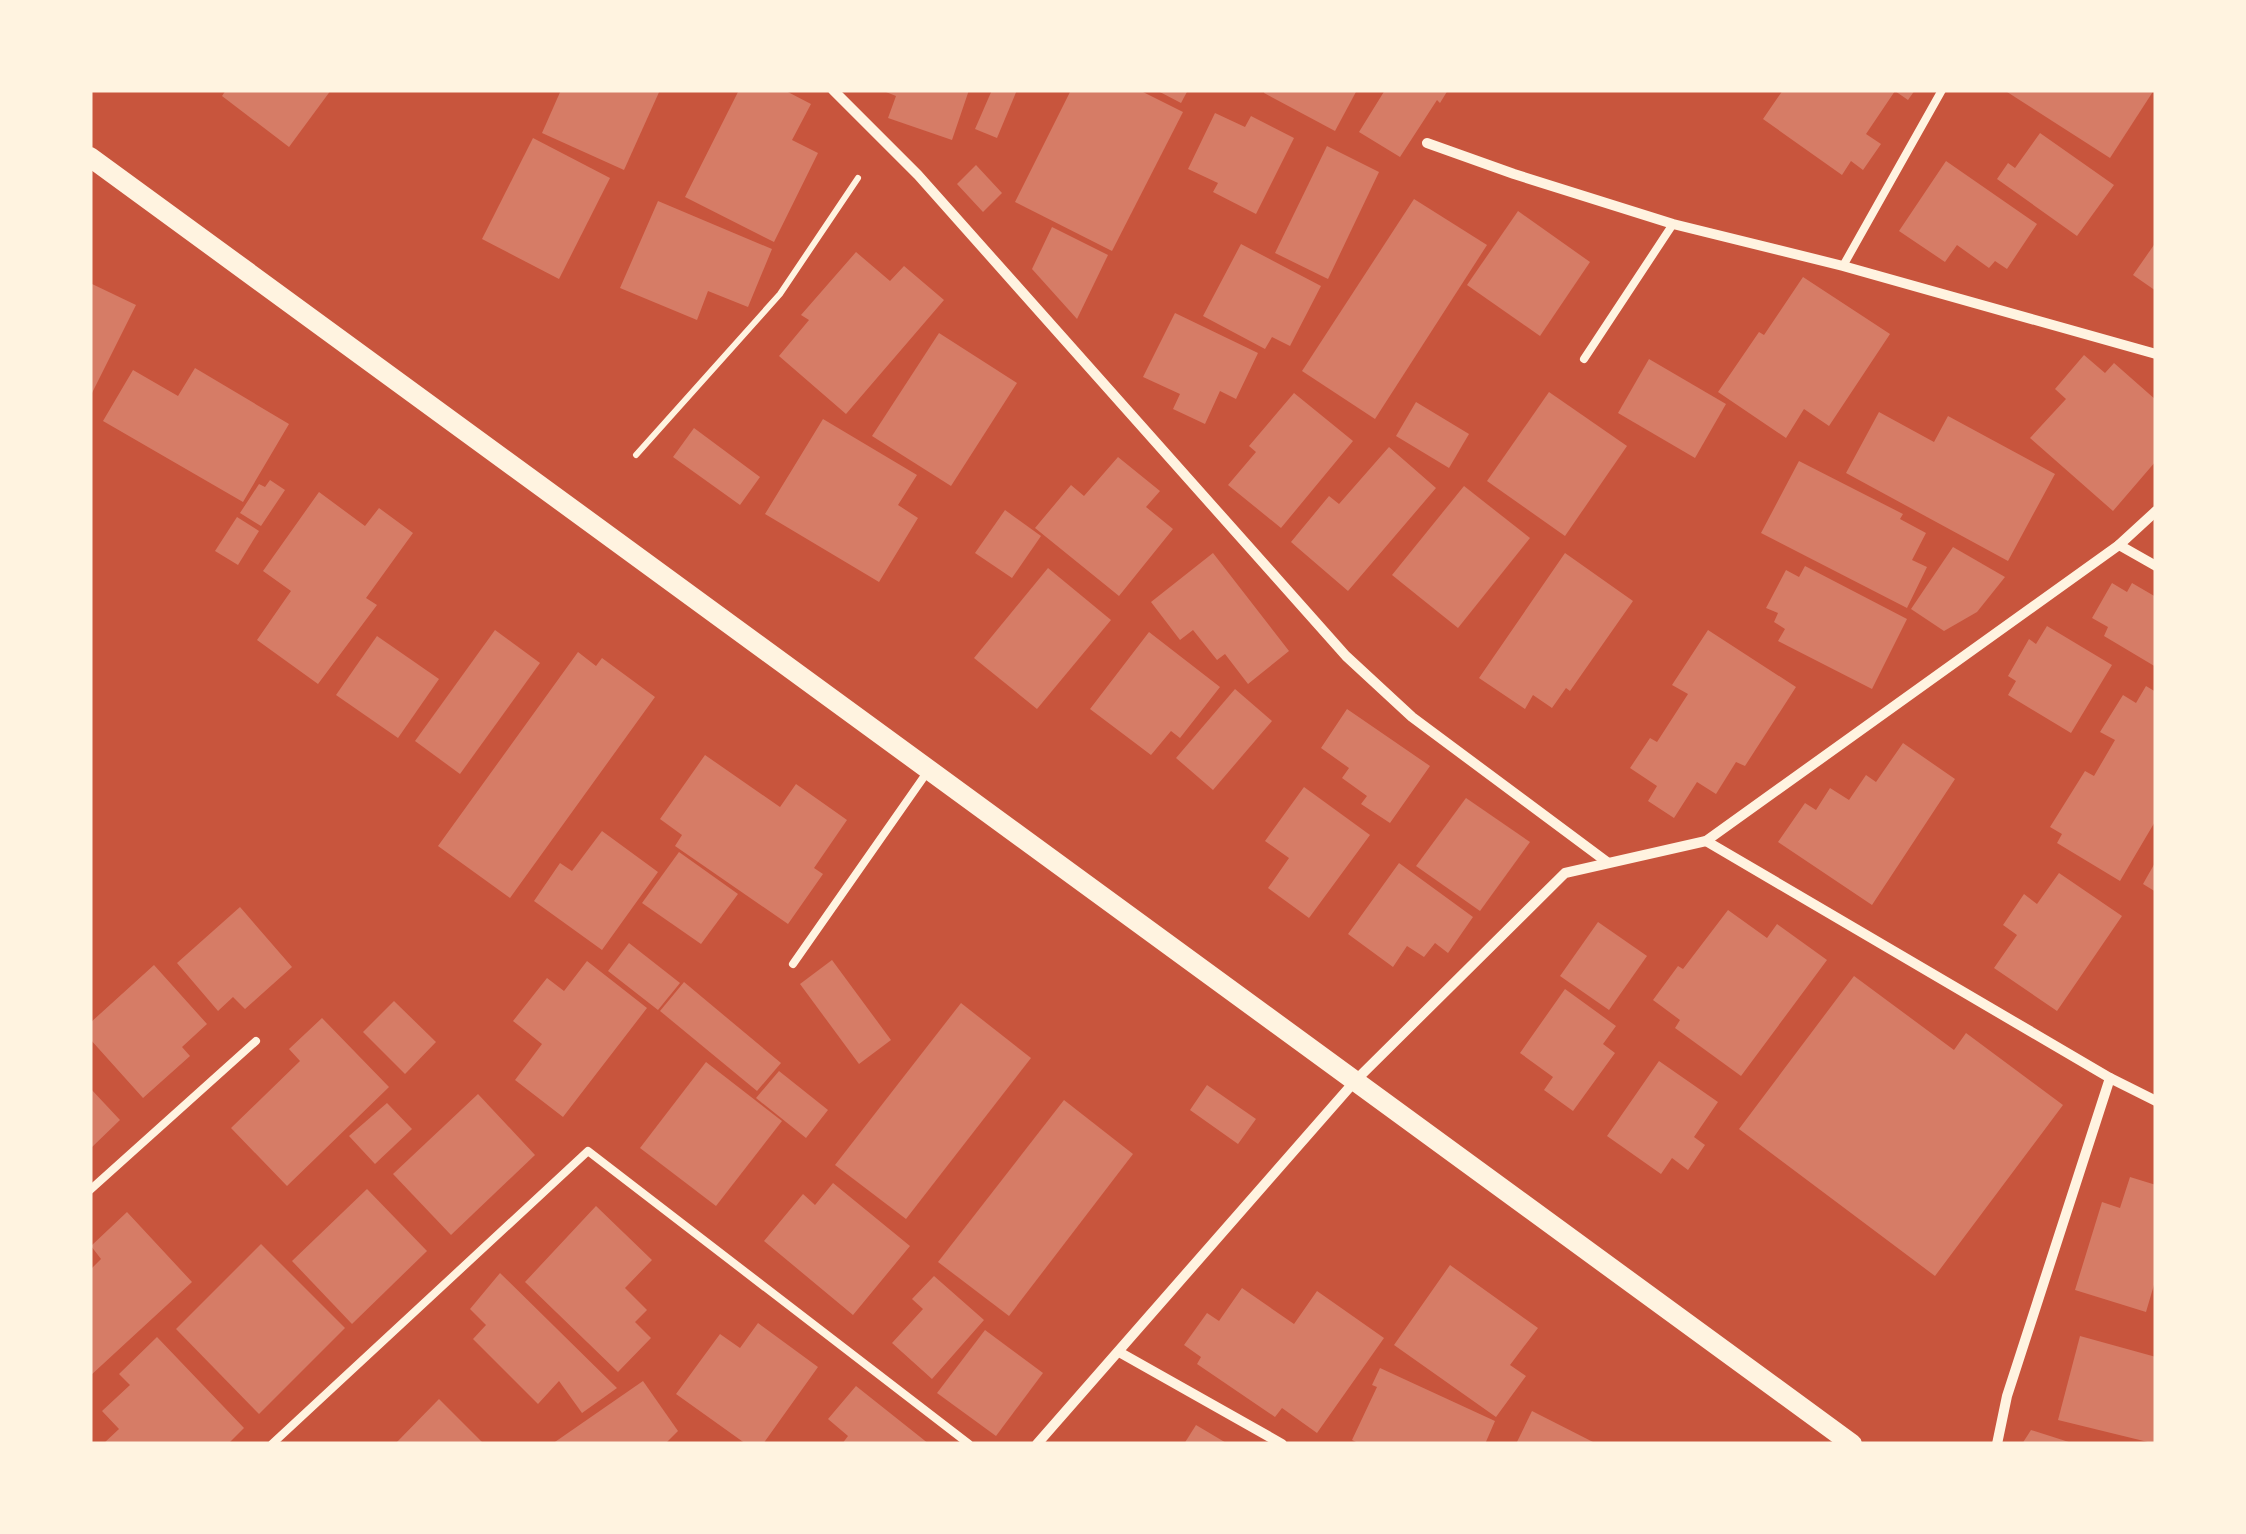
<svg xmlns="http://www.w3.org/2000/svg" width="2246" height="1534" font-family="'Roboto Serif',serif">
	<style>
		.building { fill: #d67c66 }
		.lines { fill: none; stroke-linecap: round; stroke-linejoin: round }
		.path { stroke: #fff3e0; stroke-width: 6 }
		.service { stroke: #fff3e0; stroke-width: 8 }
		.minor { stroke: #fff3e0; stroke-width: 10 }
		.secondary { stroke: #fff3e0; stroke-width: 20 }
	</style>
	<rect width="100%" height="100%" fill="#c8553d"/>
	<g class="building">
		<polygon points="226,90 331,90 289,147 222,96"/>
		<polygon points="561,90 660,90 624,170 542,133"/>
		<polygon points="739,90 784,90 811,104 792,140 818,153 774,242 685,197"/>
		<polygon points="881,90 969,90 952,140 888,118 896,96"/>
		<polygon points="992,90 1017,90 997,138 975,129"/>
		<polygon points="1071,90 1139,90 1183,112 1112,251 1015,202"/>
		<polygon points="1156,90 1188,90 1181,103"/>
		<polygon points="1265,90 1357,90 1335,131 1264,93"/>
		<polygon points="1385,90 1448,90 1440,103 1437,100 1400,157 1359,132"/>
		<polygon points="1783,90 1915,90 1908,100 1895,91 1866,134 1881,144 1863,170 1851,161 1842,175 1763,119"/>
		<polygon points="2004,90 2154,90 2110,158"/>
		<polygon points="1215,113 1245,127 1251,116 1294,138 1256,214 1213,192 1218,183 1188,169"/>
		<polygon points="2040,133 2114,185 2077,236 1997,179 2008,163 2015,168"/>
		<polygon points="533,138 610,178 559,279 482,239"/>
		<polygon points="1327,146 1379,172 1328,279 1275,253"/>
		<polygon points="1946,161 2037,224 2007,269 1995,261 1989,268 1957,245 1945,262 1899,231"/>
		<polygon points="976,165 1002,193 983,212 957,184"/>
		<polygon points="1414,199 1487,245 1375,419 1302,371"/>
		<polygon points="658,201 772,249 748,307 708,291 697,320 620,288"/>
		<polygon points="1518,211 1590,262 1540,336 1467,285"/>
		<polygon points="1052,227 1108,255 1077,319 1032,269"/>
		<polygon points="2156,242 2156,291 2133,275"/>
		<polygon points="1241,244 1321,286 1290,346 1272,337 1265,349 1203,316"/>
		<polygon points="856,252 890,281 904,266 944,300 846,414 779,356 809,320 801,315"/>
		<polygon points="1803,277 1890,334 1829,426 1804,409 1786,438 1718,392 1759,332 1764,335"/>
		<polygon points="90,283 136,305 90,397"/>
		<polygon points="1175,313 1258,353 1236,399 1220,391 1205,424 1173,409 1180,394 1143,377"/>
		<polygon points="939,333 1017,383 951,486 872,436"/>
		<polygon points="2084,355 2105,373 2114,363 2156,400 2156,461 2113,511 2030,438 2066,399 2055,389"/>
		<polygon points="1649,359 1726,404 1695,458 1618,413"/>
		<polygon points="195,368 289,424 243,502 103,421 133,370 178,396"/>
		<polygon points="1549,392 1627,446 1565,536 1487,481"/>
		<polygon points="1294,393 1353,441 1281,528 1228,485 1256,452 1249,446"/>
		<polygon points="1416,402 1469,434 1449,468 1396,436"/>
		<polygon points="1879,412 1934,442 1948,416 2055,474 2008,561 1846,473"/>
		<polygon points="823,419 917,475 898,505 918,518 879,582 765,514"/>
		<polygon points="694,428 760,477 740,505 673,457"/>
		<polygon points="1389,447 1436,488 1348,591 1291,542 1329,496 1339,504"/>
		<polygon points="1118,457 1160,491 1146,507 1173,529 1119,596 1035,528 1071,485 1084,496"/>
		<polygon points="1799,461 1903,514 1900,519 1926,533 1912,560 1927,567 1907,608 1761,533"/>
		<polygon points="270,480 285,490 261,526 240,513 259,484 265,487"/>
		<polygon points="1464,486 1530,538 1458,628 1392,575"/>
		<polygon points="319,492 365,526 379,508 413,533 366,598 377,605 318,684 257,640 291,591 263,571"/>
		<polygon points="1005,510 1041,536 1012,578 975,553"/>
		<polygon points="237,517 259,531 238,565 215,551"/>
		<polygon points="1953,547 2005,577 1977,612 1944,631 1911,609"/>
		<polygon points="1213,553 1289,651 1248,684 1225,654 1217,660 1193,630 1180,640 1151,602"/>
		<polygon points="1565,553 1633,601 1570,691 1566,688 1552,708 1533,695 1525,709 1479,678"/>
		<polygon points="1805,566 1907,619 1872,689 1778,641 1785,629 1774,622 1778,613 1766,608 1786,570 1799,577"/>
		<polygon points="1048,568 1111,620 1037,709 974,658"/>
		<polygon points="2112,583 2127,592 2132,583 2156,597 2156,667 2104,636 2108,627 2092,618"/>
		<polygon points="2047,626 2112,665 2071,733 2008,695 2016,681 2008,676 2029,639 2036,644"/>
		<polygon points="495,630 540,663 460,774 415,741"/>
		<polygon points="1708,630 1796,687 1745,766 1736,762 1716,794 1697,782 1674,818 1648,801 1657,786 1630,768 1650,738 1657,742 1688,694 1672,685"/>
		<polygon points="1149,632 1220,687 1180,738 1171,731 1151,755 1090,709"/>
		<polygon points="377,636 439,679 398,738 336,695"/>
		<polygon points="578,652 596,666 602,658 655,697 510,898 438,846"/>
		<polygon points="2146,686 2156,692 2156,820 2120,881 2057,843 2062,834 2050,827 2085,771 2094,776 2115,740 2100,732 2123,695 2136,703"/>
		<polygon points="1235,689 1272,721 1213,790 1176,758"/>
		<polygon points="1347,709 1430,766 1390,823 1361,804 1367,796 1342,778 1349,768 1321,748"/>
		<polygon points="1903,743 1955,779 1872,905 1778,842 1805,803 1816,810 1830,788 1849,800 1866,775 1876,782"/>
		<polygon points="705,755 780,807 796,784 847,820 814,868 823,874 788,924 675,846 682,835 660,819"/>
		<polygon points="1304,787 1370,835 1309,918 1268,888 1289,858 1265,841"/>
		<polygon points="1466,798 1530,842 1480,911 1416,866"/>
		<polygon points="602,831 658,872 602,950 534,901 560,863 572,871"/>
		<polygon points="679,852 738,894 701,944 642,903"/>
		<polygon points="2156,861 2156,892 2143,884"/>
		<polygon points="1399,863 1473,917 1448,953 1435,943 1424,957 1407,946 1393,967 1348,934"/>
		<polygon points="2059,873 2122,916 2057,1011 1994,968 2017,935 2003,925 2024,894 2037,904"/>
		<polygon points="240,907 292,967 245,1009 233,997 218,1011 177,963"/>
		<polygon points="1728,910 1767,938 1777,924 1827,960 1741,1076 1675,1028 1680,1020 1653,1000 1678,966 1683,969"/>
		<polygon points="1598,922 1647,956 1609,1010 1560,976"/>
		<polygon points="629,943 680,983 658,1010 608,971"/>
		<polygon points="832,960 891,1040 859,1064 800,984"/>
		<polygon points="587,961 647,1008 563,1117 515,1080 542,1044 513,1021 547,978 564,991"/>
		<polygon points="154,965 207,1024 182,1047 190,1056 143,1098 90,1039 90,1023"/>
		<polygon points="1854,976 1954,1050 1966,1033 2063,1105 1935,1276 1739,1129"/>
		<polygon points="684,982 781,1063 757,1091 660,1011"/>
		<polygon points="1565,989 1616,1026 1603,1044 1615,1053 1573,1111 1544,1090 1553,1077 1520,1053"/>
		<polygon points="394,1001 436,1042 405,1074 363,1032"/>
		<polygon points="961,1003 1031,1058 906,1219 835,1165"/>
		<polygon points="322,1018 389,1087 287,1186 231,1128 300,1061 289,1049"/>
		<polygon points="1659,1061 1718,1102 1694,1137 1705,1145 1688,1170 1672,1158 1661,1174 1607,1136"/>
		<polygon points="706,1062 782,1121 716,1206 640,1148"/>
		<polygon points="779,1071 828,1110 806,1138 756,1098"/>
		<polygon points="1207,1085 1256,1119 1238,1144 1190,1110"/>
		<polygon points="90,1088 120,1120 90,1149"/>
		<polygon points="478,1094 535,1155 451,1235 393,1174"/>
		<polygon points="1064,1100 1133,1154 1009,1316 938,1262"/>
		<polygon points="387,1103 412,1129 375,1164 349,1136"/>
		<polygon points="2130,1177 2156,1185 2156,1278 2146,1312 2075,1290 2102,1202 2120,1208"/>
		<polygon points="833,1183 910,1246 853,1315 764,1241 803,1194 815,1205"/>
		<polygon points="367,1189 427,1251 352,1324 292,1261"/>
		<polygon points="596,1206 652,1260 625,1288 647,1310 635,1322 651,1338 618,1372 525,1282"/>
		<polygon points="127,1212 192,1282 90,1376 90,1270 101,1259 91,1246"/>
		<polygon points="261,1244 345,1328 259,1414 176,1329"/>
		<polygon points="1450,1265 1538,1328 1510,1365 1526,1376 1496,1417 1394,1345"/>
		<polygon points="500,1273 617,1388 582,1413 559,1381 538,1404 473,1339 486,1325 470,1309"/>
		<polygon points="934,1276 984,1320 932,1379 892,1343 923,1309 912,1299"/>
		<polygon points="1242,1288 1294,1324 1317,1291 1384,1338 1317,1433 1282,1408 1275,1417 1197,1364 1201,1357 1184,1345 1207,1313 1219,1321"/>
		<polygon points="758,1323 818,1367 763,1444 746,1444 676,1394 720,1334 740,1348"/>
		<polygon points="985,1330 1043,1373 996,1436 937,1393"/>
		<polygon points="2080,1336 2156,1357 2156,1444 2058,1420"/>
		<polygon points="157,1337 244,1428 228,1444 103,1444 119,1429 102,1411 130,1385 119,1374"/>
		<polygon points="1380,1368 1495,1421 1485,1444 1360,1444 1352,1440 1377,1387 1372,1385"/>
		<polygon points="643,1381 678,1431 665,1444 552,1444"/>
		<polygon points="856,1386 929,1444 842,1444 848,1436 828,1419"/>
		<polygon points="439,1399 484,1444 395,1444"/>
		<polygon points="1532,1411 1597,1444 1516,1444"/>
		<polygon points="1196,1425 1228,1444 1184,1444"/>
		<polygon points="2031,1430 2072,1443 2071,1444 2022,1444"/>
	</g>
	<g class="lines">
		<polyline class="path" points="636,455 780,294 858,178"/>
		<g class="service">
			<polyline points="1843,266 1942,90"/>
			<polyline points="1584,359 1673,224"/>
			<polyline points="793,964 928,771"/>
			<polyline points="90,1190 256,1041"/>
			<polyline points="272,1444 588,1151 969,1444"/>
		</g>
		<g class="minor">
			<polyline points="833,90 918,175 1346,656 1412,717 1607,862"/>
			<polyline points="1427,143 1514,174 1673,224 1843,266 2156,354"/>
			<polyline points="2119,545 2156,566"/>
			<polyline points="1706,841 2110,1078 2156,1101"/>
			<polyline points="1119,1352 1282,1444"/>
			<polyline points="1037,1444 1355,1081 1565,873 1706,841 2119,545 2156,511"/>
			<polyline points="1997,1444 2007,1396 2110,1078"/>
		</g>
		<polyline class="secondary" points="90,157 1852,1444"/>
	</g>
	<rect width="2246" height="1534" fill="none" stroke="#fff3e0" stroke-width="185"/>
</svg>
